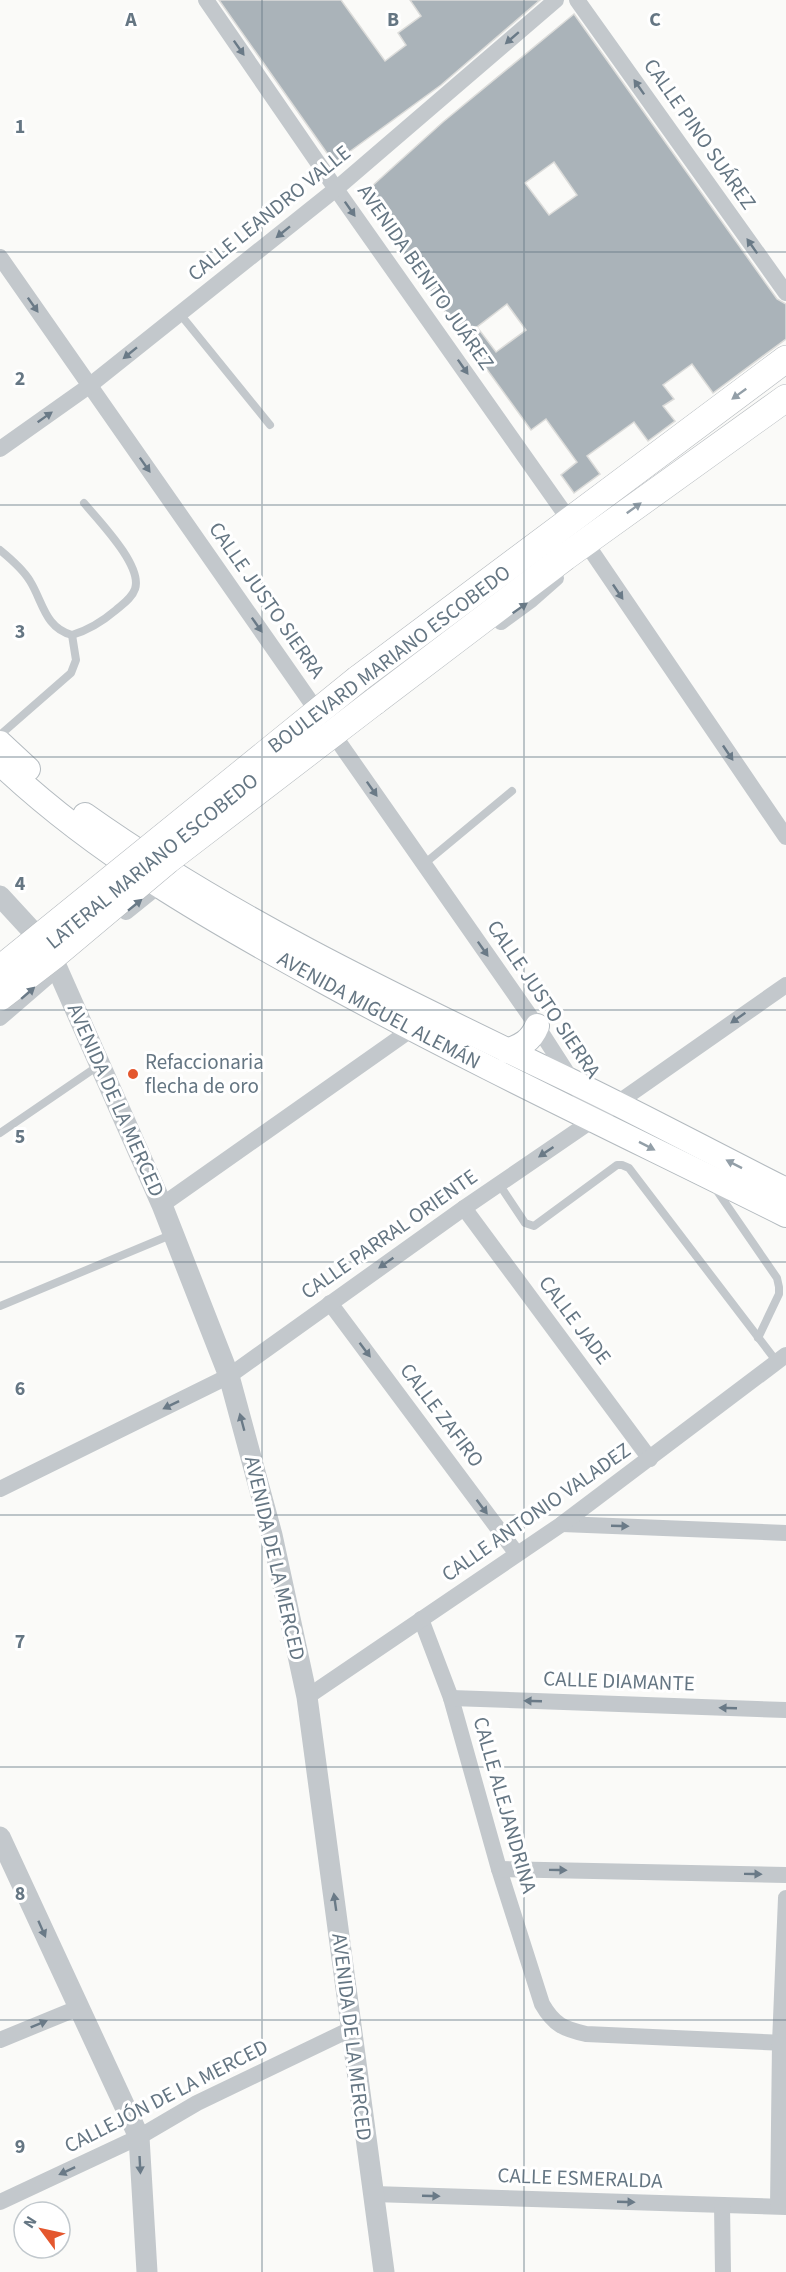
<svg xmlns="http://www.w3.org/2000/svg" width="786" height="2272" font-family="'Source Sans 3',sans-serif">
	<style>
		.building { fill: #aab3b9; stroke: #dcdcda; stroke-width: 1.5; fill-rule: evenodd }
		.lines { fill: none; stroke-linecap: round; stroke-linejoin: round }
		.secondary-casing { stroke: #b3babf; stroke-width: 26 }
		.primary-casing { stroke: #b5babe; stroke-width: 28 }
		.service { stroke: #c3c8cc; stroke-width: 8 }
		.minor { stroke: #c3c8cc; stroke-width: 16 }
		.tertiary { stroke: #c3c8cc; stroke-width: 21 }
		.secondary { stroke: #fff; stroke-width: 24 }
		.primary { stroke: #fff; stroke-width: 27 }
		.primary-bridge-casing { stroke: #b5babe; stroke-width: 28; stroke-linecap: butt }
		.primary-bridge { stroke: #fff; stroke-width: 27 }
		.oneway { fill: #6a7a87 }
		.oneway2 { fill: #939fa8 }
		.grid { fill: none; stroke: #657683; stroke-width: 1.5; stroke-opacity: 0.55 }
		.poi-dot { fill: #e4572e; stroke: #fff; stroke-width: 2 }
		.labels { text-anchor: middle; stroke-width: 6; stroke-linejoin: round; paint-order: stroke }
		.street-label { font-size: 21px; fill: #657683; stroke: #fff }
		.poi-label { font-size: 21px; fill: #657683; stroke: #fff; text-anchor: start }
		.grid-label { font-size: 20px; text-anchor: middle; font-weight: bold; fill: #657683; stroke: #fff; stroke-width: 6; stroke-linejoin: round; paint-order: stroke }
	</style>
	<rect width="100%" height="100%" fill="#fafaf8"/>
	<g class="building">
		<polygon points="219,0 341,0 385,61 406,45 398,33 421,16 410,0 540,0 441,85 334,163"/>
		<path d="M574,14L777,299L786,304V339L713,393L692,364L663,385L674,399L663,406L675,421L648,441L634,422L587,456L600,474L574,493L561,475L577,462L546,419L531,430L361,196L443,122ZM554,162L577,195L549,215L525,183ZM507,304L526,330L496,352L477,327Z"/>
	</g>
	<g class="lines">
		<g class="secondary-casing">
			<g id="secondary">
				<polyline points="0,743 28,769"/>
				<path id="s1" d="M0,763C96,854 210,919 325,982C476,1065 632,1138 786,1215"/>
				<path d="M85,815C236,922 405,1001 571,1081C644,1116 714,1154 786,1190"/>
				<path d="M507,1051C521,1046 531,1041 537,1026"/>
			</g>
		</g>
		<g class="primary-casing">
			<g id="primary">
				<polyline points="358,679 786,359"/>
				<polyline points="374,702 565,557 786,398"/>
			</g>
		</g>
		<g class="service">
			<polyline points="180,314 270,425"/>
			<path d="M0,550C11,559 23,569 30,581C43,602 45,628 72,635C89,630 103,621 116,610C123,604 132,598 135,589C143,566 99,521 84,503"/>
			<polyline points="0,735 71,673 76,660 72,635"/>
			<polyline points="424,864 512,791"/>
			<polyline points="0,1133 98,1066"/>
			<polyline points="499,1184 525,1223 534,1226 617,1165 622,1165 629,1168 777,1362"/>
			<polyline points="715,1188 777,1278 779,1287 779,1294 758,1338"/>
			<polyline points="0,1306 173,1234"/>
		</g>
		<g class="minor">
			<polyline points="206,0 336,189 570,521"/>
			<polyline points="577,0 786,293"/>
			<polyline points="0,257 537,1026 584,1099 595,1119"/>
			<polyline points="0,449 89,386 336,189 556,0"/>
			<polyline points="580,549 586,543 786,837"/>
			<polyline points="501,622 531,600 556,578"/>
			<polyline points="126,912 167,879"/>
			<polyline points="0,1018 51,974"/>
			<polyline points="162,1205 412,1029"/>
			<polyline points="464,1208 650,1459"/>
			<polyline points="330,1303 517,1554"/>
			<polyline points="0,1489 229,1376 464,1208 606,1111 786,985"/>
			<polyline points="562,1524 786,1533"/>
			<path d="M421,1619L451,1698L499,1869L542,2004C554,2025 564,2029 586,2034L786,2043"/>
			<polyline points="307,1697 562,1524 786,1355"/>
			<polyline points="451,1698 786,1710"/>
			<polyline points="499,1869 786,1875"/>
			<polyline points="0,2040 78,2008"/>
			<polyline points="373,2194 786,2207"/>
			<polyline points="0,2202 139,2137 197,2103 351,2029"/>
			<polyline points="722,2205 723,2272"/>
			<polyline points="778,2206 780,2043 786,1898"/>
		</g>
		<g class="tertiary">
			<polyline points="0,896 34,933 57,968 162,1205 229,1376 272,1535 307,1697 384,2272"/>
			<polyline points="0,1837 139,2137 147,2272"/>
		</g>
		<use href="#secondary" class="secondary"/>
		<use href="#primary" class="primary"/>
		<g class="primary-bridge-casing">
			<g id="primary-bridge">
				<polyline points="0,969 358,679"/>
				<polyline points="0,997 56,954 168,860 374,702"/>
			</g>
		</g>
		<use href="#primary-bridge" class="primary-bridge"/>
	</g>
	<defs><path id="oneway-solid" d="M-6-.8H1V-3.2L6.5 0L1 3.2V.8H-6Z" transform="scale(1.5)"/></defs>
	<g class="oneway">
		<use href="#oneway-solid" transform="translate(512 38) rotate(139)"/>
		<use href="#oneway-solid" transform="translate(239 48) rotate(55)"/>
		<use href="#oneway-solid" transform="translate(639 87) rotate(-125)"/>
		<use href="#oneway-solid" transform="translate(350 209) rotate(55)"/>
		<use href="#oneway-solid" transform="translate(283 232) rotate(141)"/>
		<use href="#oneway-solid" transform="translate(752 246) rotate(-125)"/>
		<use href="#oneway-solid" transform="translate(33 305) rotate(55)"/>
		<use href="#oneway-solid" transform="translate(130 353) rotate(141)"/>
		<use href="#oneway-solid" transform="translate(463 367) rotate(55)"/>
		<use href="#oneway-solid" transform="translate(45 417) rotate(-35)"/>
		<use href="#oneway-solid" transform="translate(145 465) rotate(55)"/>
		<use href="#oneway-solid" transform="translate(618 592) rotate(56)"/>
		<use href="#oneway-solid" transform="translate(520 608) rotate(-35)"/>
		<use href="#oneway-solid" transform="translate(257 625) rotate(55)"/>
		<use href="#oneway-solid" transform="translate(728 753) rotate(56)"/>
		<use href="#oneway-solid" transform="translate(372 789) rotate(55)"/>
		<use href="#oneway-solid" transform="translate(135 905) rotate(-39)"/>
		<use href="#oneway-solid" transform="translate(483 949) rotate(55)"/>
		<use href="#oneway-solid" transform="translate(28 993) rotate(-41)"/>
		<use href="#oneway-solid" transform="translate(738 1018) rotate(145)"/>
		<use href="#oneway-solid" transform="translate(546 1152) rotate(146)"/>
		<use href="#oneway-solid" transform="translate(386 1263) rotate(145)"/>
		<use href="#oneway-solid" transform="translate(365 1350) rotate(53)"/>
		<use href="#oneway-solid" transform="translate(171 1405) rotate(154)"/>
		<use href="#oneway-solid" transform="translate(242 1422) rotate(-105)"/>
		<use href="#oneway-solid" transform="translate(482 1507) rotate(53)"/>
		<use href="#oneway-solid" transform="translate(620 1526) rotate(2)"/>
		<use href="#oneway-solid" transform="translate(533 1701) rotate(-178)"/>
		<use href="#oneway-solid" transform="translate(728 1708) rotate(-178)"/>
		<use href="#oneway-solid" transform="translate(558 1870) rotate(1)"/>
		<use href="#oneway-solid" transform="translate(753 1874) rotate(1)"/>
		<use href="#oneway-solid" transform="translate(335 1902) rotate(-98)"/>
		<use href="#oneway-solid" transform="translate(42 1929) rotate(66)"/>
		<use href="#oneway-solid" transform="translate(39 2024) rotate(-22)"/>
		<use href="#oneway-solid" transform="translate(140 2165) rotate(87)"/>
		<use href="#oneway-solid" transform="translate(67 2171) rotate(155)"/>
		<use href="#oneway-solid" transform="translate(431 2196) rotate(2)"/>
		<use href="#oneway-solid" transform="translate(626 2202) rotate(2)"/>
	</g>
	<g class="oneway2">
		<use href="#oneway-solid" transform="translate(739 394) rotate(144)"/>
		<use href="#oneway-solid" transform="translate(634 508) rotate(-36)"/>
		<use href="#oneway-solid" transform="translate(647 1146) rotate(27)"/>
		<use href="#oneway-solid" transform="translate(734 1164) rotate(-153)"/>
	</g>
	<path class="grid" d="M262,0V2272M524,0V2272M0,252H786M0,505H786M0,757H786M0,1010H786M0,1262H786M0,1515H786M0,1767H786M0,2020H786"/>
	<circle class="poi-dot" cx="133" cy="1074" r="6"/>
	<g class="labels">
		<g class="street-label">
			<text transform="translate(700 134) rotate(55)" y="7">CALLE PINO SUÁREZ</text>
			<text transform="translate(269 213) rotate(-39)" y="7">CALLE LEANDRO VALLE</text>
			<text transform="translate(426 277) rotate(55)" y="7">AVENIDA BENITO JUÁREZ</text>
			<text transform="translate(267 600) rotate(55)" y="7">CALLE JUSTO SIERRA</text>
			<text transform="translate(389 659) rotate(-37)" y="7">BOULEVARD MARIANO ESCOBEDO</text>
			<text transform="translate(152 861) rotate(-39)" y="7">LATERAL MARIANO ESCOBEDO</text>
			<text transform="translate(544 999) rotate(56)" y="7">CALLE JUSTO SIERRA</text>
			<text dy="7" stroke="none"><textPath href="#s1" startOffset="454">AVENIDA MIGUEL ALEMÁN</textPath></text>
			<text transform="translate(116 1100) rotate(66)" y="7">AVENIDA DE LA MERCED</text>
			<text transform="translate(389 1234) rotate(-35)" y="7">CALLE PARRAL ORIENTE</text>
			<text transform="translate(575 1320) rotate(53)" y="7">CALLE JADE</text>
			<text transform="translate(442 1415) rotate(53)" y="7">CALLE ZAFIRO</text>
			<text transform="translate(536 1512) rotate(-35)" y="7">CALLE ANTONIO VALADEZ</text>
			<text transform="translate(275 1558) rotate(77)" y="7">AVENIDA DE LA MERCED</text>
			<text transform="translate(619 1681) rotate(2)" y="7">CALLE DIAMANTE</text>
			<text transform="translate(505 1805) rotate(74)" y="7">CALLE ALEJANDRINA</text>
			<text transform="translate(352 2037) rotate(83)" y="7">AVENIDA DE LA MERCED</text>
			<text transform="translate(166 2096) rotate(-27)" y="7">CALLEJÓN DE LA MERCED</text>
			<text transform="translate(580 2178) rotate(2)" y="7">CALLE ESMERALDA</text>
		</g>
		<g class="poi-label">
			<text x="145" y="1069">Refaccionaria<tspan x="145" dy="24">flecha de oro</tspan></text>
		</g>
	</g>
	<g class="grid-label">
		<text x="131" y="26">A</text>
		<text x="393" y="26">B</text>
		<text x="655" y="26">C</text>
		<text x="20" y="133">1</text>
		<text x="20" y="385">2</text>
		<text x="20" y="638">3</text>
		<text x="20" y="890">4</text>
		<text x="20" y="1143">5</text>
		<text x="20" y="1395">6</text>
		<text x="20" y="1648">7</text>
		<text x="20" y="1900">8</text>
		<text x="20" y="2153">9</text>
	</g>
	<g transform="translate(42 2230) rotate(303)"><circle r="28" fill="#ffffff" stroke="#c1c8cd" stroke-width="1.5"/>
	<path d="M0-4.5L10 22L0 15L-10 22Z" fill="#e4572e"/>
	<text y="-9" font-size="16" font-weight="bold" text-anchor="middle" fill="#657683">N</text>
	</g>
</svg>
